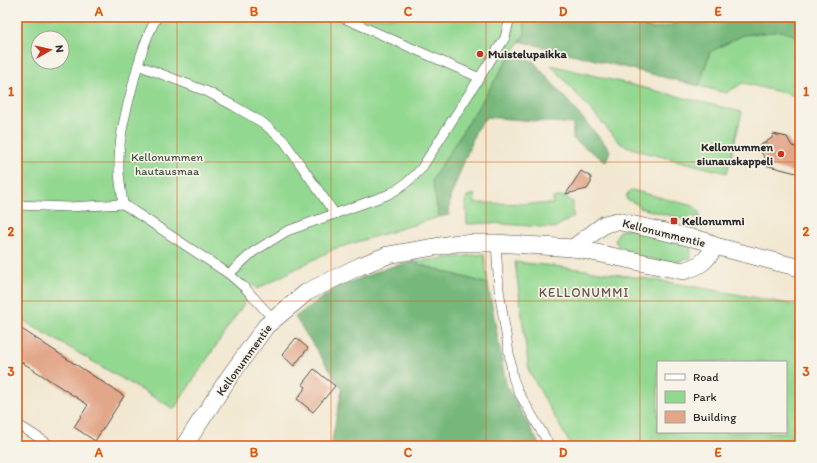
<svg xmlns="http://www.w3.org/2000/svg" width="817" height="463" font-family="Itim,sans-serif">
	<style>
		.green { fill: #93d891; stroke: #5f825e; fill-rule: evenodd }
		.forest { fill: #76b87b; stroke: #507253 }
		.building { fill: #e2a688 }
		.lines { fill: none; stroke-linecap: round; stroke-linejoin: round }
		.lane-casing { stroke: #494744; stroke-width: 10 }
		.street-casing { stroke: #494744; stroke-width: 18 }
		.lane { stroke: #fff; stroke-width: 9 }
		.street { stroke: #fff; stroke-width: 17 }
		.grid { fill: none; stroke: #df570e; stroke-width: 1; stroke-opacity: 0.55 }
		.poi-dot { fill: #c8321e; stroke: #f7f3e8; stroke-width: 1.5 }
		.labels { text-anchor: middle; stroke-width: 3.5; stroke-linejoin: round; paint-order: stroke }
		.poi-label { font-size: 12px; font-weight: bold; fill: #2b2b2b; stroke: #f7f3e8; text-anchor: start }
		.park-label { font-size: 12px; fill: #455644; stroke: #f7f3e8 }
		.street-label { font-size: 12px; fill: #2b2b2b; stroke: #f7f3e8 }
		.neighbourhood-label { font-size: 13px; letter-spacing: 1px; fill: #6b564c; stroke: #f7f3e8 }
		.neatline { fill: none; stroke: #df570e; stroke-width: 1.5 }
		.grid-label { font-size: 13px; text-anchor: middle; font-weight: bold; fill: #df570e }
	</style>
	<rect width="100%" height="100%" fill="#f7f3e8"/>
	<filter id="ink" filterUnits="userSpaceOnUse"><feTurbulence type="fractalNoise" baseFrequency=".025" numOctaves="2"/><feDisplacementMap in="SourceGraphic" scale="8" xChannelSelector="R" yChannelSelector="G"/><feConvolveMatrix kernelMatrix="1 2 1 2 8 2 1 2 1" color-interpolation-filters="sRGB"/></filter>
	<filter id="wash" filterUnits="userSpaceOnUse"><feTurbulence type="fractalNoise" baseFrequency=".012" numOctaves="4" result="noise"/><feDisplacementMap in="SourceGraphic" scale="16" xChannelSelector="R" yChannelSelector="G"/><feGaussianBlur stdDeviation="0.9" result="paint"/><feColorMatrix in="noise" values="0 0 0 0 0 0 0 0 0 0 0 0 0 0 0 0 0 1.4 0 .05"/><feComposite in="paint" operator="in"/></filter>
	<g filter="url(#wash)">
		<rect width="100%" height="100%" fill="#f2e8d1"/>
		<g class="green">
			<path d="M17,17H524L525,33L432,180L439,217L334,249L257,289L252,284L242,293L247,299L174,409L17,317ZM38,38H62V62H38Z"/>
			<polygon points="610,17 689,17 668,27 653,29"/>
			<polygon points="781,31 800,37 800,97 743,83 726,93 699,86 710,52 743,35"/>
			<polygon points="551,65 742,112 727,173 643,152 621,144"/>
			<path d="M632,190L693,206C698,209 700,212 700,218L691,216L687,220L640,208L637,204L626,199L627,194Z"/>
			<polygon points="474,194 475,203 553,204 553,198 564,196 573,202 573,217 554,228 491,223 467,224 466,204 467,196"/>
			<polygon points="628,229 685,241 691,248 691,258 673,263 624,254 615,241 619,231"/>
			<polygon points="484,254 488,284 411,262"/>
			<path d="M515,262C611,271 706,288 800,306V446H571L529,371ZM658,362H786V432H658Z"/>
		</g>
		<g class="forest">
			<polygon points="524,17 610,17 653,29 668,27 689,17 800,17 800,37 781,31 743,35 710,52 699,86 520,41 525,33"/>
			<polygon points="511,55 533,61 610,150 606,162 573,139 573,124 486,117 476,130 450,198 449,215 439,217 432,180"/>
			<polygon points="411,262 488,284 506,384 540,446 331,446 342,389 295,317 337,287 387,268"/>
		</g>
		<g id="blocks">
			<g class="building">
				<polygon points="773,134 787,137 792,146 800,148 800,174 765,165 766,160 758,147 772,138"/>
				<polygon points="581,171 591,177 591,183 587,189 566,194"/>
				<polygon points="17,326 124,396 95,441 74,427 88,405 17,359"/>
				<polygon points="296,338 308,348 294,366 282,355"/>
				<polygon points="314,369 335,386 313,412 297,399 306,387 302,384"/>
			</g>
		</g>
	</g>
	<g filter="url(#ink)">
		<use href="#blocks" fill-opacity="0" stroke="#494744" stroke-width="1"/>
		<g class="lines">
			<g class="lane-casing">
				<g id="lane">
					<polyline points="341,17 480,78"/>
					<polyline points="138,65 208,92 234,106 263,123 284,141 335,214"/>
					<path d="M123,204C122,193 119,181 119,170C118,144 124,118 131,92C137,67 144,40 157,17"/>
					<polyline points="17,205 68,207 123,204 229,274 246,289 274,320"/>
					<polyline points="496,243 499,290 513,378 519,393 550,446"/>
					<path d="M229,274L253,252L287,231L387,195C401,188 411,180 421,169L499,47L505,38L510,17"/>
					<polyline points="17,424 47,443"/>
				</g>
			</g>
			<g class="street-casing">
				<g id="street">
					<polyline points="573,248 605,224 617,221 705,241 715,246 800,268"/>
					<path d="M184,446L230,376L266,326L307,292L360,266L388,255L457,243H496L573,248L683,271C700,266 706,262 715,246"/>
				</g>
			</g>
			<use href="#lane" class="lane"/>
			<use href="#street" class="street"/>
		</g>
	</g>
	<path class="grid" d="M177,17V446M331,17V446M486,17V446M640,17V446M17,162H800M17,301H800"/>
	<g class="poi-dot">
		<circle cx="480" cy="54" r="4"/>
		<circle cx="781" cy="154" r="4"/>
		<rect x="670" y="217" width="8" height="8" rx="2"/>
	</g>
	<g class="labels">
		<g class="poi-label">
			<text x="488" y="58">Muistelupaikka</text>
			<text x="773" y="151" text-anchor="end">Kellonummen<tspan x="773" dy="14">siunauskappeli</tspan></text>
			<text x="682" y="225">Kellonummi</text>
		</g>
		<g class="park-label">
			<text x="167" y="161">Kellonummen<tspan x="167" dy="14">hautausmaa</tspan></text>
		</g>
		<g class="street-label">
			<text transform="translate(664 233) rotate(14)" y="4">Kellonummentie</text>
			<text transform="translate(244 360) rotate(-54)" y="4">Kellonummentie</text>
		</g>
		<g class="neighbourhood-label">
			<text x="584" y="297">KELLONUMMI</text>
		</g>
	</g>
	<rect width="817" height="463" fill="none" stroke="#f7f3e8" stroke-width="44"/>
	<rect x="657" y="361" width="130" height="72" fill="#f7f3e8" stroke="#a5a39c"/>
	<rect x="665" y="374" width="20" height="6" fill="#ffffff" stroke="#a5a39c"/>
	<text x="693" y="381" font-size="12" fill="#2b2b2b">Road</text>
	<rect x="665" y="391" width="20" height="12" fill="#93d891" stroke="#a5a39c"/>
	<text x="693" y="401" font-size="12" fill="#2b2b2b">Park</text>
	<rect x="665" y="411" width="20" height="12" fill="#e2a688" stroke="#a5a39c"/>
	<text x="693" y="421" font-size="12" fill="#2b2b2b">Building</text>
	<g transform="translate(50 50) rotate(82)"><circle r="19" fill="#f7f3e8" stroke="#a5a39c"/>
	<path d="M0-3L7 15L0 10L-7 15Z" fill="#c8321e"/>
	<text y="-6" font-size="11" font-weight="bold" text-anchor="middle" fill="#2b2b2b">N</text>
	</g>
	<rect x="22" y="22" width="773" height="419" class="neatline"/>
	<g class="grid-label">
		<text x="99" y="16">A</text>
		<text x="254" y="16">B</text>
		<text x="408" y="16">C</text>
		<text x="563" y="16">D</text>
		<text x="718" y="16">E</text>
		<text x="11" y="96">1</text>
		<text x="806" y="96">1</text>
		<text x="11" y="236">2</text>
		<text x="806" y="236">2</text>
		<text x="11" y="376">3</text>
		<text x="806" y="376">3</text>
		<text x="99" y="457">A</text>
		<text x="254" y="457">B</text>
		<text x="408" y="457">C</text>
		<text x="563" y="457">D</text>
		<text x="718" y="457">E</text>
	</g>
</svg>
